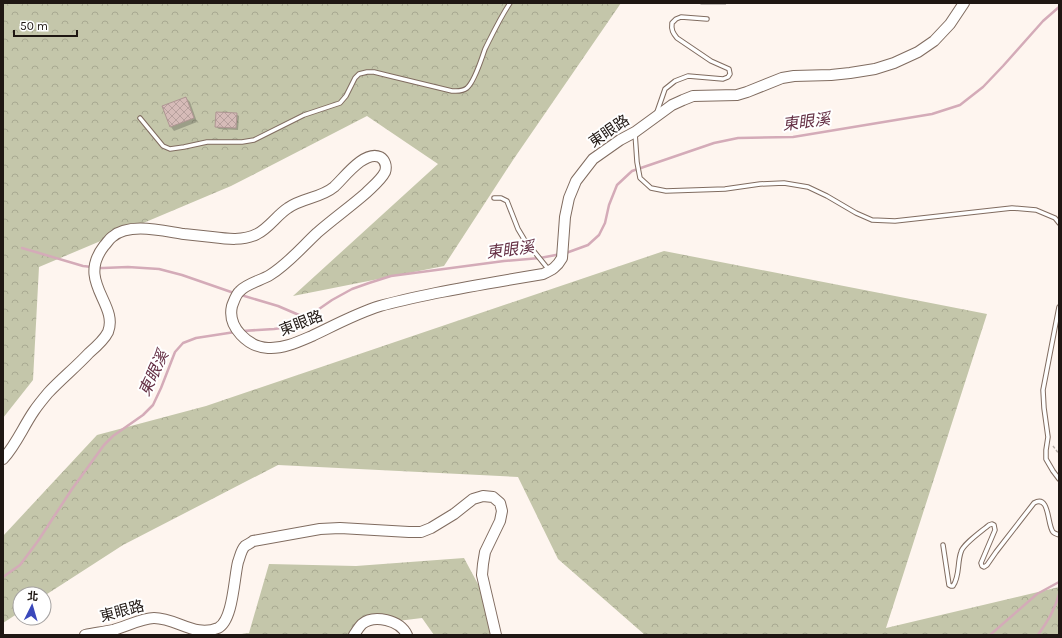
<svg xmlns="http://www.w3.org/2000/svg" width="1062" height="638" font-family="Karla,'Noto Sans TC',sans-serif">
	<style>
		.forest { fill: url(#forest-crowns) }
		.shadow { fill: #0003 }
		.lines { fill: none; stroke-linecap: round; stroke-linejoin: round }
		.stream { stroke: #d4abb8; stroke-width: 2.5 }
		.building { fill: url(#building-cross-hatch); stroke: #af9693 }
		.lane-casing { stroke: #806c60; stroke-width: 5.5 }
		.secondary-casing { stroke: #806c60; stroke-width: 12 }
		.path { stroke: #b5aca7; stroke-width: 1.5; stroke-dasharray: 3 2; stroke-linecap: butt }
		.lane { stroke: #fff; stroke-width: 3.5 }
		.secondary { stroke: #fff; stroke-width: 10 }
		.labels { text-anchor: middle; stroke-width: 4; stroke-linejoin: round; paint-order: stroke }
		.street-label { font-size: 15px; fill: #1f1713; stroke: #fff }
		.water-label { font-size: 16px; font-style: italic; fill: #642f44; stroke: #fff }
	</style>
	<defs>
		<pattern id="forest-crowns" width="20" height="18" patternUnits="userSpaceOnUse"><rect width="20" height="18" fill="#c4c6aa"/><path d="M2 6a3 3 0 1 1 6 0M12 15a3 3 0 1 1 6 0" fill="none" stroke="#a8a991"/></pattern>
		<pattern id="building-cross-hatch" width="8" height="8" patternUnits="userSpaceOnUse"><rect width="8" height="8" fill="#d6bbb8"/><path d="M0 0l8 8M0 8l8-8" fill="none" stroke="#b7a09d"/></pattern>
	</defs>
	<rect width="100%" height="100%" fill="#fef5ef"/>
	<g class="forest">
		<polygon points="3,3 621,3 513,160 444,266 293,296 438,164 367,116 231,186 39,267 33,380 3,418"/>
		<polygon points="664,251 987,314 886,628 1059,587 1059,635 645,635 558,559 518,477 278,465 123,545 44,596 44,594 20,594 20,612 3,623 3,536 97,435 206,406"/>
		<polygon points="464,558 487,601 493,635 434,635 422,618 365,625 352,635 234,635 249,633 269,564 356,566"/>
	</g>
	<g class="shadow">
		<polygon points="699,3 726,3 726,5 701,5"/>
		<polygon points="186,98 190,102 197,122 174,131 171,127"/>
		<polygon points="236,114 239,116 238,130 219,129 216,127"/>
	</g>
	<g class="lines">
		<g class="stream">
			<polyline points="22,248 83,266 92,267"/>
			<polyline points="566,253 588,245 599,235 605,223 609,205 617,185 632,171 714,143 738,138 793,137 932,114 960,105 983,87 1003,66 1043,21 1059,7"/>
			<polyline points="97,268 103,268 128,267 159,269 182,275 234,293"/>
			<polyline points="241,295 278,306 306,318"/>
			<polyline points="242,331 274,329 289,327 306,318 332,300 352,289 369,283 391,276 504,261 540,258 561,254"/>
			<polyline points="3,577 20,565 38,541 72,489 104,445 113,436 143,415 153,405 161,388 175,352 183,343 196,338 235,332"/>
			<polyline points="990,635 1037,594 1059,582"/>
			<path d="M1038,635C1047,622 1055,610 1059,594"/>
		</g>
	</g>
	<g class="building">
		<polygon points="186,97 194,118 170,127 162,106"/>
		<polygon points="216,112 237,113 236,128 215,127"/>
	</g>
	<g class="lines">
		<g class="lane-casing">
			<g id="lane">
				<path d="M657,112L665,89L675,81L688,76L723,79L728,77L730,74L729,69L711,61L677,38C673,33 671,30 672,23L676,19L681,17L707,19"/>
				<path d="M140,118L163,146L170,149L184,147L207,142H242L254,140L304,115L340,103L346,96L355,78L359,74L367,72H374L386,75L452,91C457,91 462,92 467,88C475,81 481,60 485,49C493,33 500,18 510,3"/>
				<polyline points="635,133 637,162 640,178 651,188 666,191 725,189 760,184 784,183 808,187 827,196 856,213 872,220 895,221 1012,208 1036,210 1055,218 1059,223"/>
				<polyline points="494,198 501,198 507,201 518,229 524,239 549,270"/>
				<polyline points="1059,307 1043,390 1044,408 1048,437 1046,450 1046,459 1053,471 1059,479"/>
				<path d="M943,545L949,585L951,586H953C960,576 957,563 961,552C963,544 982,531 989,525L992,524L994,525L995,530L981,563L982,566L984,567L987,565L996,552L1034,503C1050,494 1047,525 1053,532C1055,534 1057,534 1059,535"/>
			</g>
		</g>
		<g class="secondary-casing">
			<g id="secondary">
				<path d="M3,459C16,445 23,427 34,411C38,405 43,399 48,393C61,379 76,367 89,353C96,347 104,340 108,332C119,304 76,282 104,246C107,243 109,239 112,237C129,222 163,231 184,234C193,235 203,236 212,237C227,239 244,241 257,234C269,228 277,215 288,208C302,198 321,198 334,187C344,178 364,150 380,157C385,160 387,166 385,172C381,180 372,187 366,193C350,207 333,219 317,233C302,247 288,264 270,275C262,280 246,284 240,291C236,294 234,301 232,306C227,327 248,347 268,348C283,349 298,342 312,336C333,326 357,313 380,306C398,301 417,297 436,293C471,286 507,280 543,274C552,270 557,267 562,258L565,217L569,198L576,181L593,159L620,140L635,132L672,105L683,100L693,96L737,95L747,92L782,78L794,76L831,75L850,73L875,69L894,63L918,52L934,41L950,24L964,3"/>
				<path d="M85,635C94,633 104,632 113,630C125,627 142,618 154,618C177,618 195,638 218,628C233,621 234,578 238,562C240,557 241,550 245,546C248,544 251,543 253,541L320,529L340,528L409,532H421L431,528L454,514L473,499L483,496L493,497L500,503L502,511L500,521L485,552L483,564L482,575L496,635"/>
				<path d="M354,635C356,632 359,627 362,624C374,614 400,620 407,635"/>
			</g>
		</g>
		<polyline class="path" points="1053,446 1059,454"/>
		<use href="#lane" class="lane"/>
		<use href="#secondary" class="secondary"/>
	</g>
	<g class="labels">
		<g class="street-label">
			<text transform="translate(609 131) rotate(-34)" y="5">東眼路</text>
			<text transform="translate(301 323) rotate(-21)" y="5">東眼路</text>
			<text transform="translate(122 611) rotate(-15)" y="5">東眼路</text>
		</g>
		<g class="water-label">
			<text transform="translate(806 121) rotate(-7)" y="6">東眼溪</text>
			<text transform="translate(510 249) rotate(-7)" y="6">東眼溪</text>
			<text transform="translate(153 373) rotate(-65)" y="6">東眼溪</text>
		</g>
	</g>
	<rect width="1062" height="638" fill="none" stroke="#1f1713" stroke-width="8"/>
	<g transform="translate(32 606) rotate(5)"><circle r="19" fill="#ffffff" stroke="#a5a2a1"/>
	<path d="M0-3L7 15L0 10L-7 15Z" fill="#3a48bb"/>
	<text y="-6" font-size="11" font-weight="bold" text-anchor="middle" fill="#1f1713">北</text>
	</g>
	<path d="M14 30v6h63v-6" fill="none" stroke="#1f1713" stroke-width="2"/>
	<text x="20" y="30" font-size="12" fill="#1f1713" stroke="#ffffff" stroke-width="3" paint-order="stroke">50 m</text>
</svg>
